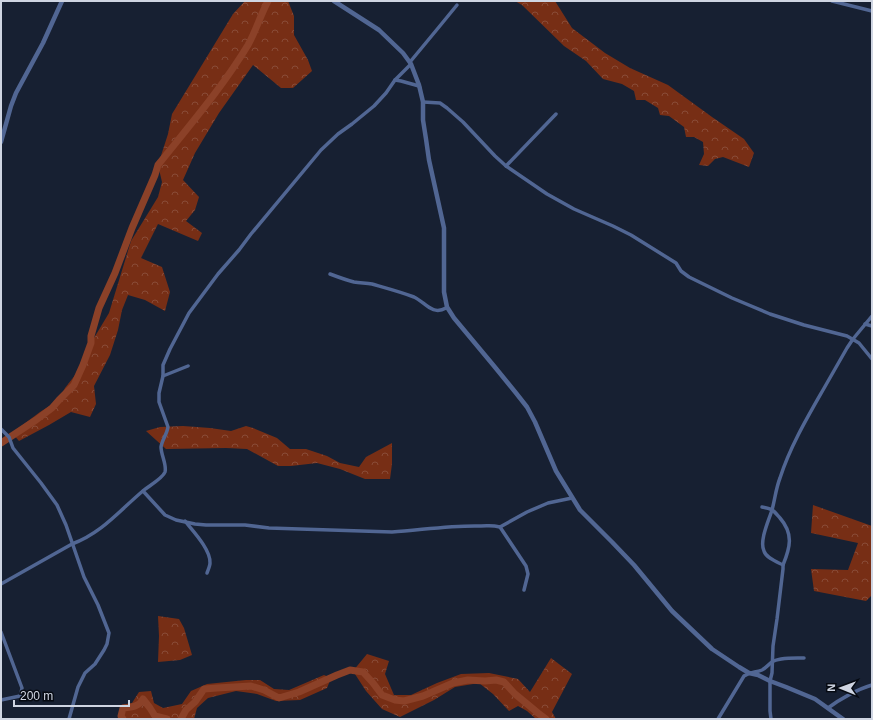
<svg xmlns="http://www.w3.org/2000/svg" width="873" height="720" font-family="Arial,sans-serif">
	<style>
		.forest { fill: url(#forest-crowns) }
		.lines { fill: none; stroke-linecap: round; stroke-linejoin: round }
		.river { stroke: #8b4128; stroke-width: 7 }
		.minor { stroke: #516693; stroke-width: 3.5 }
		.tertiary { stroke: #516693; stroke-width: 4.5 }
	</style>
	<defs>
		<pattern id="forest-crowns" width="20" height="18" patternUnits="userSpaceOnUse"><rect width="20" height="18" fill="#772e15"/><path d="M2 6a3 3 0 1 1 6 0M12 15a3 3 0 1 1 6 0" fill="none" stroke="#894b37"/></pattern>
	</defs>
	<rect width="100%" height="100%" fill="#172032"/>
	<g class="forest">
		<polygon points="245,1 288,1 294,16 294,35 308,60 312,71 293,88 281,88 253,65 219,113 195,153 183,180 199,197 195,210 186,221 202,233 198,241 158,224 141,258 162,267 170,292 165,311 145,300 128,295 122,310 118,330 110,355 94,386 96,404 90,417 71,412 49,425 19,441 12,433 40,412 59,400 65,388 83,365 91,343 109,313 131,241 158,197 162,182 158,165 168,134 172,114 233,14"/>
		<polygon points="515,1 555,1 572,28 605,53 630,68 668,85 712,117 744,139 754,153 749,167 723,157 715,159 708,166 699,165 704,154 703,142 694,137 686,137 684,127 669,116 660,115 658,108 645,100 636,100 634,91 622,84 603,79 586,61 564,46 522,5"/>
		<polygon points="183,426 210,428 231,431 246,426 253,428 277,438 290,449 306,449 327,456 340,463 359,467 366,457 392,443 392,464 390,479 365,479 340,469 317,463 291,466 278,466 247,449 226,448 166,449 146,431 160,427"/>
		<polygon points="813,505 872,526 872,595 866,601 814,591 811,569 848,570 858,543 811,533"/>
		<polygon points="158,616 179,619 184,628 192,655 180,660 158,662 159,636"/>
		<polygon points="367,654 389,661 385,674 394,695 411,695 437,683 461,674 489,673 518,679 530,692 551,658 572,674 552,712 556,719 536,719 527,711 518,706 509,711 493,694 479,683 455,687 434,700 400,717 382,709 366,691 353,671"/>
		<polygon points="324,675 331,678 327,688 300,700 276,701 257,694 236,691 208,698 197,708 194,719 118,719 121,705 132,703 139,692 151,691 154,703 163,708 182,704 191,691 207,684 246,680 260,680 274,689 289,690"/>
	</g>
	<g class="lines">
		<g class="river">
			<path d="M1,443L36,420L52,408L59,400L74,385L83,365L91,343V336L99,308L115,273L132,228L155,175L158,165C189,126 222,88 248,45C256,31 260,16 268,1"/>
			<path d="M123,719L121,716L123,708C131,707 139,707 143,699L150,708L155,716L167,719"/>
			<polyline points="181,719 186,710 195,702 204,689 217,688 251,686 264,690 279,698 299,692 337,675 350,670 363,672 373,683 382,695 395,700 404,701 423,696 453,683 468,680 485,681 496,680 504,682 515,694 526,703 538,713 546,719"/>
		</g>
		<g class="minor">
			<polyline points="832,1 872,11"/>
			<polyline points="410,62 439,27 457,5"/>
			<polyline points="395,80 401,81 419,86 420,88"/>
			<polyline points="423,102 440,103 447,108 463,122 495,156 506,166 547,194 574,209 613,226 631,235 676,263 681,271 689,277 732,298 770,314 804,325 847,336 859,343 872,359"/>
			<polyline points="506,166 556,114"/>
			<path d="M330,274C338,277 346,280 354,282C360,283 366,283 372,284C386,288 401,292 414,297C425,302 432,316 446,308L447,307"/>
			<polyline points="865,324 872,326"/>
			<polyline points="163,376 188,366"/>
			<polyline points="1,429 9,437 13,448 41,483 57,505 66,525 84,577 98,605 109,633 107,644 104,650 95,664 85,673 78,687 69,719"/>
			<path d="M143,491L165,515L176,520L195,524L206,525H245L269,528L392,532C422,530 451,525 481,526C489,526 491,525 500,527L527,512L548,503L572,498"/>
			<path d="M762,507C773,509 773,510 780,518C794,534 790,548 783,565"/>
			<path d="M185,521C193,531 211,550 210,563C210,566 208,570 207,573"/>
			<polyline points="500,527 526,566 528,574 524,590"/>
			<path d="M1,584L72,544C102,533 120,510 144,490C149,486 163,478 165,472C167,465 161,455 161,447C162,440 167,434 168,427L159,402V393L163,376V365L170,349L189,313L218,274L239,250L251,234L321,150L338,134L352,124L374,106L386,93L395,80L411,64"/>
			<polyline points="1,632 22,688 21,693 20,696 1,700"/>
			<path d="M828,708C840,699 858,689 872,685"/>
			<path d="M718,719L744,676C751,671 755,673 762,670C766,668 769,664 772,662C779,657 796,658 804,658"/>
			<path d="M771,719L770,711V681L772,673L773,646L777,619L783,569V565C777,562 766,558 764,551C759,541 769,520 772,510C775,499 776,488 780,478C790,447 807,418 823,390C831,376 839,362 847,348L853,339L872,316"/>
		</g>
		<g class="tertiary">
			<polyline points="334,1 379,30 403,53 411,64 419,85 423,102 423,120 426,139 429,160 444,228 444,292 447,307 454,318 494,366 516,393 527,407 535,422 556,471 580,510 612,542 634,565 672,611 712,649 739,667 749,673 758,675 770,681 786,687 815,699 843,719"/>
			<polyline points="1,142 11,106 16,93 43,43 62,1"/>
		</g>
	</g>
	<rect width="873" height="720" fill="none" stroke="#cfd5e2" stroke-width="4"/>
	<g transform="translate(841 688) rotate(271)" stroke="#060a12" stroke-width="3" paint-order="stroke">
	<path d="M0-3L7 15L0 10L-7 15Z" fill="#cfd5e2"/>
	<text y="-6" font-size="11" font-weight="bold" text-anchor="middle" fill="#cfd5e2">N</text>
	</g>
	<path d="M14 700v6h115v-6" fill="none" stroke="#cfd5e2" stroke-width="2"/>
	<text x="20" y="700" font-size="12" fill="#cfd5e2" stroke="#060a12" stroke-width="3" paint-order="stroke">200 m</text>
</svg>
